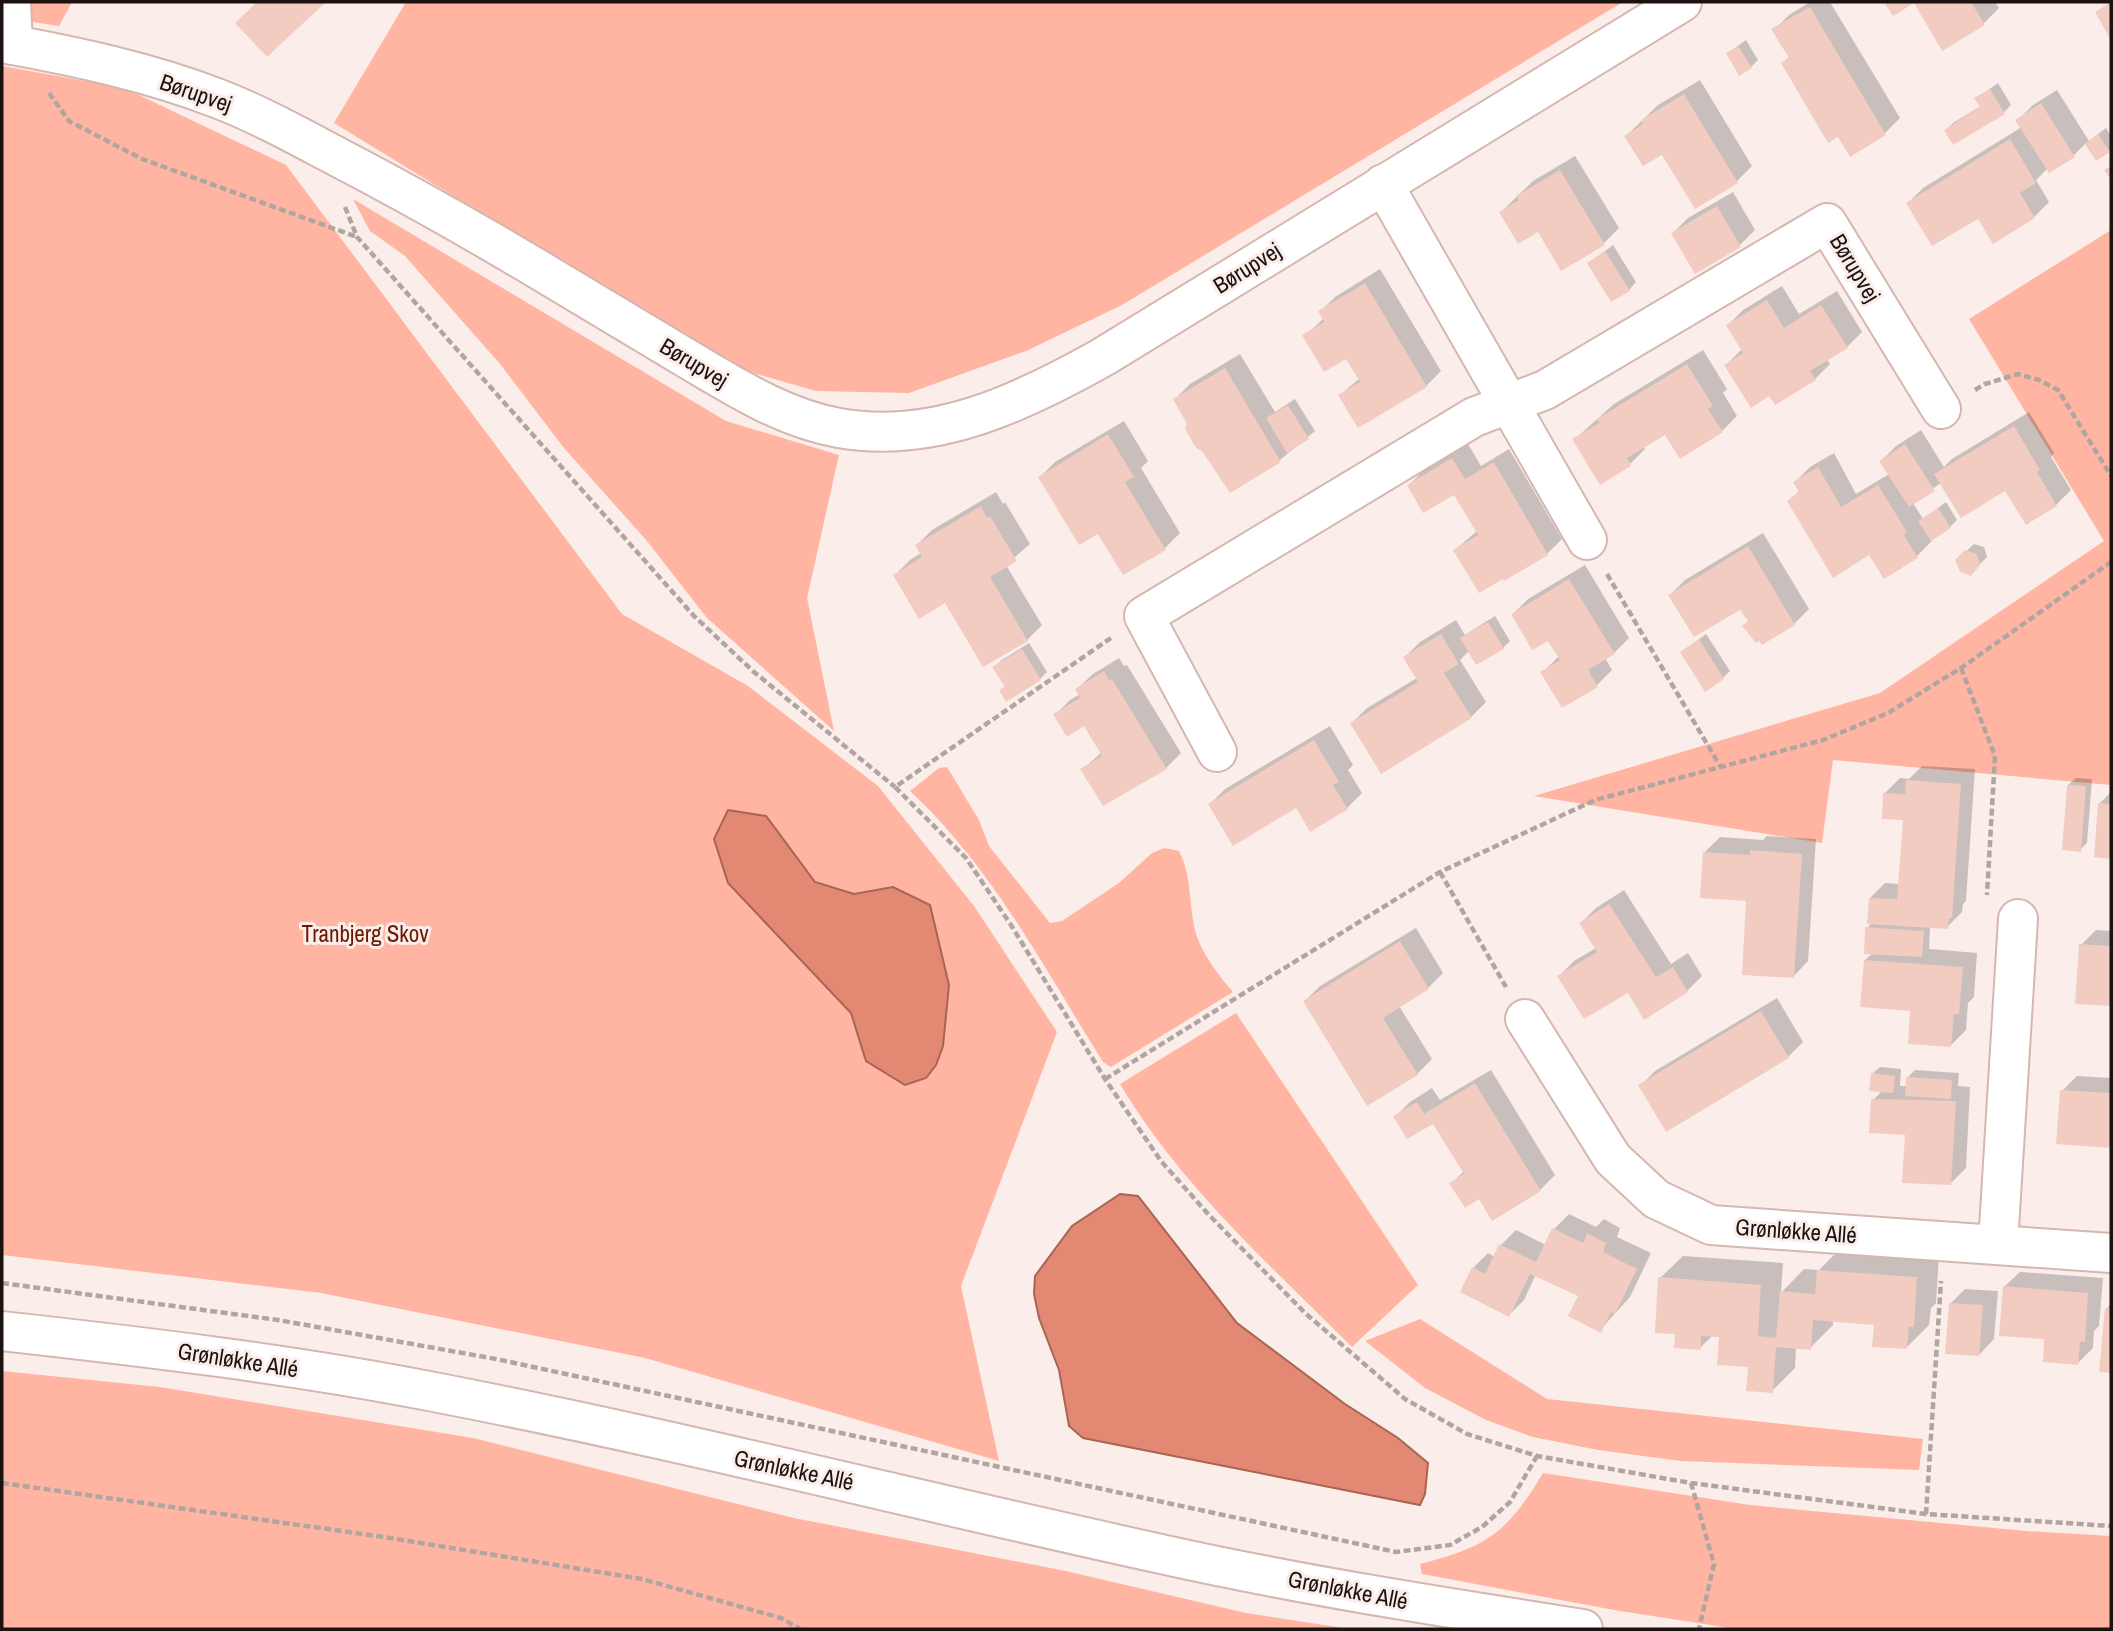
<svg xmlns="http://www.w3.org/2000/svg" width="2113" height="1631" font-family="'Archivo Narrow',sans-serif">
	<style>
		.green { fill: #ffb5a2; fill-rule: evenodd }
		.water { fill: #e38872; stroke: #a76554; stroke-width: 2 }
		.shadow { fill: #0003 }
		.building { fill: #f2cbc1 }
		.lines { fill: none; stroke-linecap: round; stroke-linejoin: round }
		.minor-casing { stroke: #d6b7af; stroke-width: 42 }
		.path { stroke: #b1a5a1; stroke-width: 4.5; stroke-dasharray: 7 3.5; stroke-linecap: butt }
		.minor { stroke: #fff; stroke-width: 38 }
		.labels { text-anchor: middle; stroke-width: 6; stroke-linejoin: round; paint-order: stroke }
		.street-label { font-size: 23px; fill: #1c120f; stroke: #fbeeea }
		.park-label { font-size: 23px; fill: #6a1904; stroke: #fbeeea }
	</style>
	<rect width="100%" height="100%" fill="#fbeeea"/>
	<g class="green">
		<polygon points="2,2 72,2 59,26 2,17"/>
		<polygon points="406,2 1623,2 1122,305 1026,351 909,393 816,391 732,367 334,123"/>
		<path d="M2,66L124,88L286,165L622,614L748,686L878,786L974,906L1057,1032L961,1286L999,1461L645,1358L321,1293L2,1255ZM766,816L815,882L854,895L893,887L866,1061L851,1013L728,883Z"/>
		<polygon points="353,199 726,421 839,455 807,598 834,731 707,618 647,541 564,448 500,364 405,256 370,231"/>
		<polygon points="2111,230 2111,785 1833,760 1822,843 1534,796 1880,693 2104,541 1969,319"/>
		<path d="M947,767L979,820L989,846L1050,923L1062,921L1119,883L1152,853L1164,848L1179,851C1194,879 1187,912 1199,942C1207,960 1220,977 1233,992L1111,1067L1103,1062C1044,968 992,867 910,791L939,768Z"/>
		<path d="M1236,1013L1418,1285L1352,1347C1269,1264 1180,1185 1120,1084Z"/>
		<polygon points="1420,1319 1547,1399 1923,1439 1919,1470 1681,1461 1598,1450 1533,1437 1486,1420 1425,1388 1365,1341"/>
		<polygon points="2,1371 160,1387 473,1438 794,1518 1066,1571 1246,1613 1350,1629 2,1629"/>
		<path d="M1543,1473L1750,1505L2026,1531L2111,1536V1629H1736L1614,1610L1422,1574L1420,1564C1487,1547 1507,1533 1543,1473Z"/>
	</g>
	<g class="water">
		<polygon points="728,810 766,816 815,882 854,894 893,887 930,905 949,985 943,1046 936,1065 926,1078 905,1085 866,1061 851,1013 728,883 714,839"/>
		<polygon points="1120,1194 1138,1196 1237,1323 1345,1404 1398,1438 1428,1463 1425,1494 1420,1505 1083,1438 1069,1426 1059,1370 1039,1318 1034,1294 1035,1276 1072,1226"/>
	</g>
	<g class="shadow">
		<polygon points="1810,2 1830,2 1900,118 1885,133 1850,154 1838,134 1783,63 1790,56 1774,30 1789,15"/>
		<polygon points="1915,2 1995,2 1999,8 1984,23 1943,48"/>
		<polygon points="1746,40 1758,60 1751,67 1728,53"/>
		<polygon points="1700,80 1752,166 1737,181 1695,207 1662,152 1626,136 1658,105"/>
		<polygon points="1998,83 2011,105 2004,112 1946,130 1953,123 1981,106 1977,98"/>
		<polygon points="2057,90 2089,141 2106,128 2111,136 2111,149 2097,159 2086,143 2074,155 2048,168 2036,180 2049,202 2034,217 1978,216 1908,203 1923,188 2022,127 2018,120 2033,105"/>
		<polygon points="1575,156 1619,228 1604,243 1539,230 1501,212 1533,181"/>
		<polygon points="1733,192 1755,230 1740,245 1696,272 1673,233 1688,218"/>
		<polygon points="1613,245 1636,282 1629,290 1589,263"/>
		<polygon points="1380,269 1441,371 1426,386 1340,395 1360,378 1347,356 1305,336 1324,318 1320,312 1335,297"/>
		<polygon points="1782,286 1799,314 1837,291 1862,332 1847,347 1827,359 1830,364 1815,379 1770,394 1726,365 1742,349 1728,325 1743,310"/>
		<polygon points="1703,350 1727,389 1723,393 1737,416 1722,431 1666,432 1643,446 1645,449 1630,464 1575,439 1614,404"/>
		<polygon points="1240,354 1275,412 1295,399 1315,431 1280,460 1230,491 1175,399 1190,384"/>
		<polygon points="2029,412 2054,453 2051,457 2071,490 2056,505 2026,523 2006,488 1942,482 1913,503 1923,519 1946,502 1957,520 1950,527 1930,539 1932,541 1917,556 1870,553 1789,501 1800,490 1795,482 1810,467 1834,453 1856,494 1889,474 1881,461 1896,446 1921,430 1944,467 1952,459"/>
		<polygon points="1124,421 1148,461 1141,468 1180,533 1165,548 1040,477 1055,462"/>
		<polygon points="1468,444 1481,466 1509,449 1562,539 1547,554 1455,550 1477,531 1455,493 1409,485 1424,470"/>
		<polygon points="996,492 1003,504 1005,502 1030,544 1006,565 1042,625 1027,640 895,575 910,560 921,553 917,545 932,530"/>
		<polygon points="1763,533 1809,609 1794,624 1762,643 1741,608 1670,595 1685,580"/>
		<polygon points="1974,544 1984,547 1987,557 1978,566 1957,560"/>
		<polygon points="1585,565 1629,638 1614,653 1605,658 1612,670 1597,685 1563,706 1543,672 1559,656 1549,638 1513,614 1528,599"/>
		<polygon points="1495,616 1510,641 1503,648 1469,651 1460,660 1486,702 1471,717 1352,723 1367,708 1417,678 1405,657 1420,642 1456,620 1465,635"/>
		<polygon points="1706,634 1730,671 1723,678 1682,652"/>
		<polygon points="1029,643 1047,672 1040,679 1001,690 1006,686 994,667 1002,660"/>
		<polygon points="1119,658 1124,666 1127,665 1181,753 1166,768 1083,769 1102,752 1085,724 1055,715 1070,700 1080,694 1077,689 1093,674"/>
		<polygon points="1330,726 1353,765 1348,770 1362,793 1347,808 1210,804 1225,789"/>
		<polygon points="1922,766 1975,769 1966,901 1963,904 1962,912 1947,927 1930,926 1929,949 1977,953 1974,997 1968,1003 1966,1030 1951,1045 1865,960 1874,952 1867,928 1873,922 1870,898 1885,883 1900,884 1905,819 1885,793 1900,778 1909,779"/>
		<polygon points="2076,778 2092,779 2087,843 2080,850 2068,785"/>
		<polygon points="2111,792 2111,857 2096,856 2099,804"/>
		<polygon points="1767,836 1816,839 1808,961 1793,977 1748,899 1705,852 1720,837 1763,840"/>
		<polygon points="1624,890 1671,964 1688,953 1702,976 1687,991 1559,976 1574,961 1596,948 1581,923 1596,908"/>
		<polygon points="1416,928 1443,973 1428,988 1399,1006 1432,1059 1417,1074 1305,1001 1320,986"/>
		<polygon points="2096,930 2111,931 2111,1004 2077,1002 2081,945"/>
		<polygon points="1777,998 1803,1042 1788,1057 1640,1086 1655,1071"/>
		<polygon points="1880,1067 1901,1069 1900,1086 1908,1086 1908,1077 1915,1070 1959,1073 1958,1086 1970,1087 1966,1168 1950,1184 1907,1133 1873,1100 1883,1090 1872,1074"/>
		<polygon points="1491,1070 1555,1175 1540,1190 1480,1197 1452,1183 1464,1171 1434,1121 1395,1117 1410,1102 1432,1088 1440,1100"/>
		<polygon points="2077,1076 2111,1078 2111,1146 2058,1142 2062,1091"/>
		<polygon points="1569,1214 1596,1227 1604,1219 1620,1228 1617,1237 1651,1253 1630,1297 1600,1330 1580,1295 1536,1274 1524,1300 1509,1315 1473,1268 1488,1253 1495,1257 1501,1245 1516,1230 1546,1245 1554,1229"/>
		<polygon points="1841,1248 1939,1255 1936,1303 1931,1308 1929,1325 1907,1347 1875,1323 1833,1320 1833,1325 1810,1348 1796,1347 1795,1368 1772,1391 1721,1335 1713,1335 1700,1348 1677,1332 1660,1278 1683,1256 1783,1263 1781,1293 1804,1269 1819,1270"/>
		<polygon points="2020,1272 2103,1278 2099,1326 2094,1331 2093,1348 2078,1363 2046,1337 2004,1287"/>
		<polygon points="1965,1289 1998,1291 1994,1339 1979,1355 1950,1304"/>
		<polygon points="2111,1304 2111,1371 2101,1370 2107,1308"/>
	</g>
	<g class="building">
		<polygon points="257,2 326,2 267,57 235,23"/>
		<polygon points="1884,2 1971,2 1985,25 1942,51 1914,3 1893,16"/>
		<polygon points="2111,2 2111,40 2095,12"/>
		<polygon points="1810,7 1886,135 1850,157 1838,137 1828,143 1781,63 1789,58 1771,29"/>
		<polygon points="1738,46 1752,68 1739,76 1726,53"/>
		<polygon points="1990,89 2005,114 1953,145 1944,130 1980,107 1974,98"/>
		<polygon points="1684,94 1738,183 1695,209 1662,155 1643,166 1624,136 1643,124 1641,120"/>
		<polygon points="2041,103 2075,157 2049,173 2015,120"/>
		<polygon points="2098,134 2110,152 2096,161 2085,144"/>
		<polygon points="2010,139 2036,183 2020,193 2035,218 1993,244 1978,219 1932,246 1906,203"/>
		<polygon points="2111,166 2111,180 2104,170"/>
		<polygon points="1560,170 1605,245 1561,271 1538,232 1518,244 1499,212 1519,200 1516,196"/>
		<polygon points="1717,206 1741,247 1695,274 1671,233"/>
		<polygon points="1605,251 1630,291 1611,302 1587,263"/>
		<polygon points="1365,283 1427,387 1358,428 1338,395 1360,382 1346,359 1324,372 1302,335 1324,322 1318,311"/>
		<polygon points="1767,300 1784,328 1821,305 1848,348 1810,371 1816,380 1775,405 1769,396 1751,408 1724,365 1743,353 1726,325"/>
		<polygon points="1687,364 1713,406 1708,409 1723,432 1680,459 1665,435 1627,458 1631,466 1600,485 1572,439 1599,423 1597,419"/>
		<polygon points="1225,368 1281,462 1230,493 1202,451 1196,448 1185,429 1187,424 1173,399"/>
		<polygon points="1288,405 1309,439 1287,453 1266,418"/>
		<polygon points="2014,426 2040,470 2037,472 2057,506 2026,525 2005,491 1961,518 1934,474"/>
		<polygon points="1108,434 1134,477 1125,482 1166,550 1123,575 1098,534 1079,545 1038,477"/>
		<polygon points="1905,444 1935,491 1909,507 1879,461"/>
		<polygon points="1452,458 1465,479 1494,462 1548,555 1504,581 1503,579 1479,593 1453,550 1478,535 1454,495 1423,513 1407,485"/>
		<polygon points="1818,467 1841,507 1878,485 1907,532 1904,535 1918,558 1884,579 1869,555 1833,578 1787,501 1799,492 1793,482"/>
		<polygon points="981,506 987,518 990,516 1017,561 990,577 1028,641 983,667 945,603 919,619 893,575 922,557 915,545"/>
		<polygon points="1938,508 1951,528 1931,541 1918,521"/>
		<polygon points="1748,546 1795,625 1762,645 1759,641 1756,643 1742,626 1748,621 1740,610 1694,637 1668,595"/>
		<polygon points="1965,550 1977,554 1980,565 1971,576 1960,572 1955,560"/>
		<polygon points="1569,579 1615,654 1588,670 1598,687 1562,708 1540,672 1560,660 1548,641 1532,650 1511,614"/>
		<polygon points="1488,622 1504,649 1476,665 1460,638"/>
		<polygon points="1441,634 1459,664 1444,673 1472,718 1381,774 1350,723 1418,682 1403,657"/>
		<polygon points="1699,639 1724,679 1705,692 1680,652"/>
		<polygon points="1022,649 1041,680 1006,702 999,690 1005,687 992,667"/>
		<polygon points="1104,671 1109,680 1112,679 1167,769 1103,806 1080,769 1102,756 1084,726 1067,737 1053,714 1080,698 1075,689"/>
		<polygon points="1314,740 1339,782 1333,785 1348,809 1310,832 1296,808 1233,846 1208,804"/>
		<polygon points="1906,780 1961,784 1952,918 1949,918 1948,929 1867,924 1869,898 1897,899 1903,820 1882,819 1883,793 1905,794"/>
		<polygon points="2067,785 2086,786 2081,852 2062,850"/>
		<polygon points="2098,803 2111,804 2111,859 2094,857"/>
		<polygon points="1750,850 1802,854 1794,978 1742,975 1746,901 1700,898 1703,852 1750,855"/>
		<polygon points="1609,904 1656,977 1673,967 1688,992 1644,1020 1628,993 1584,1019 1557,976 1597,952 1579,923"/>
		<polygon points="1865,927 1924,931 1922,957 1864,954"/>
		<polygon points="1400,941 1429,989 1383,1018 1418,1075 1367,1106 1303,1001"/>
		<polygon points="2079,944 2111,946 2111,1006 2075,1004"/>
		<polygon points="1864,960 1963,967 1959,1014 1954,1014 1951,1047 1908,1044 1910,1011 1860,1007"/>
		<polygon points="1761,1011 1789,1058 1666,1132 1638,1085"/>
		<polygon points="1871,1073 1895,1076 1893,1093 1869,1091"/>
		<polygon points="1906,1077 1952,1080 1951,1099 1905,1096"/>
		<polygon points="1475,1083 1541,1191 1492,1221 1479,1199 1465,1208 1449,1183 1464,1174 1433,1124 1407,1139 1393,1116 1417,1102 1424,1114"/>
		<polygon points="2060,1090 2111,1093 2111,1148 2056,1144"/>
		<polygon points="1871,1099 1956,1101 1951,1185 1902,1183 1905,1135 1869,1133"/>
		<polygon points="1552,1228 1583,1243 1587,1233 1606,1243 1603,1252 1637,1269 1615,1314 1611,1312 1601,1333 1568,1316 1578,1296 1530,1274 1509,1317 1460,1292 1472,1267 1485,1274 1499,1244 1536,1262"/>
		<polygon points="1817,1270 1917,1277 1914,1327 1909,1327 1907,1349 1872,1347 1874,1325 1813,1320 1811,1350 1776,1347 1773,1393 1746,1391 1748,1367 1717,1365 1719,1337 1701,1336 1701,1350 1674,1348 1675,1334 1655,1333 1658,1277 1761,1285 1758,1336 1776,1338 1780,1291 1815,1294"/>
		<polygon points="2003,1286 2088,1293 2085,1342 2080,1342 2078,1365 2043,1362 2044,1339 1999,1336"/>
		<polygon points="1949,1303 1983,1305 1979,1356 1945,1354"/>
		<polygon points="2105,1308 2111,1308 2111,1373 2099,1372"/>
	</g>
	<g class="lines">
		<g class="minor-casing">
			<g id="minor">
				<polyline points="11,2 13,45"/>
				<path d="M2,43C74,56 150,72 219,99C258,114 296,135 334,155C409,194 483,236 556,280C599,306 643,332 686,358C735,387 783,418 839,428C934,445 1023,402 1103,357L1682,2"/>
				<polyline points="1383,184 1587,540"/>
				<polyline points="1217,752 1144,616 1474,417 1545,390 1827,223 1941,409"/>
				<polyline points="1525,1019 1613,1159 1656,1199 1711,1225 2111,1253"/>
				<polyline points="1998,1245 2018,919"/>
				<path d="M2,1331C146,1347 291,1364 434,1392C678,1439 918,1501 1161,1554C1300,1585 1442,1607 1583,1629"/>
			</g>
		</g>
		<g class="path">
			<polyline points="49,93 69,121 142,159 357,237"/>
			<polyline points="345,207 357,237 694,616 754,672 895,787"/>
			<polyline points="1975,390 1985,384 2018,374 2039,380 2058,390 2111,476"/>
			<polyline points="1607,574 1720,766"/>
			<polyline points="1111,638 895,787 966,858 1011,925 1105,1079 1161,1161 1209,1215 1305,1313 1405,1399 1467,1434 1537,1456 1691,1483 1926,1514 2111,1526"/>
			<polyline points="1961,668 1995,756 1987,895"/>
			<polyline points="1440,872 1506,987"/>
			<polyline points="1105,1079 1440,872 1535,828 1595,800 1823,740 1888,713 1961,668 2111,562"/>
			<polyline points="2,1283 278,1320 496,1359 1396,1552 1450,1545 1482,1527 1510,1502 1537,1456"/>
			<polyline points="2,1483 384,1537 642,1579 781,1618 800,1629"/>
			<polyline points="1691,1483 1714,1564 1699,1629"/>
			<polyline points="1926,1514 1941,1281"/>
		</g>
		<use href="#minor" class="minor"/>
	</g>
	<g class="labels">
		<g class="street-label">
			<text transform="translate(196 93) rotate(19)" y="8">Børupvej</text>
			<text transform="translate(1247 268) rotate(-32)" y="8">Børupvej</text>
			<text transform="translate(1855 268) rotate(59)" y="8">Børupvej</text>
			<text transform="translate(694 363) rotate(31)" y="8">Børupvej</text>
			<text transform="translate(1796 1231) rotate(4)" y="8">Grønløkke Allé</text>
			<text transform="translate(238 1360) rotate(9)" y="8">Grønløkke Allé</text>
			<text transform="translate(794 1470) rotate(12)" y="8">Grønløkke Allé</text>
			<text transform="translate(1348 1590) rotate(11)" y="8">Grønløkke Allé</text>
		</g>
		<g class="park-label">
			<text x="365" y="942">Tranbjerg Skov</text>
		</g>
	</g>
	<rect width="2113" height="1631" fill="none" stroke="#1c120f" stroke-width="7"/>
</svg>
